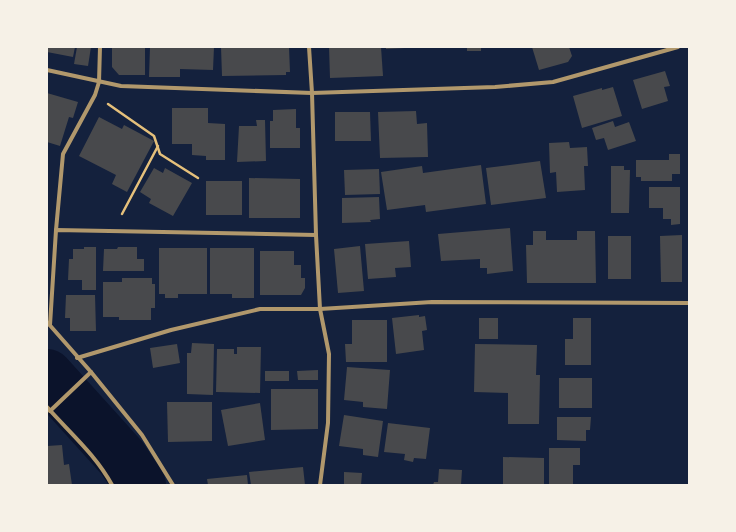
<svg xmlns="http://www.w3.org/2000/svg" width="736" height="532" font-family="Rubik,sans-serif">
	<style>
		.lines { fill: none; stroke-linecap: round; stroke-linejoin: round }
		.river { stroke: #0b132b; stroke-width: 52 }
		.building { fill: #48494c }
		.path { stroke: #e5c07b; stroke-width: 2.5 }
		.minor { stroke: #b1986c; stroke-width: 4 }
	</style>
	<rect width="100%" height="100%" fill="#14213d"/>
	<g class="lines">
		<polyline class="river" points="47,375 122,458 140,485"/>
	</g>
	<g class="building">
		<polygon points="48,47 75,47 73,57 47,52"/>
		<polygon points="77,47 91,47 88,66 74,64"/>
		<polygon points="112,47 145,47 145,75 119,75 112,67"/>
		<polygon points="150,47 214,47 213,70 180,69 180,77 149,77"/>
		<polygon points="221,47 289,47 290,72 286,72 286,75 222,76"/>
		<polygon points="329,47 381,47 383,76 330,78"/>
		<polygon points="386,47 405,47 405,48 386,49"/>
		<rect x="467" y="47" width="14" height="4"/>
		<polygon points="532,47 569,47 572,56 568,62 539,70"/>
		<polygon points="665,71 670,86 664,87 668,101 642,109 633,80"/>
		<polygon points="613,87 622,116 582,128 573,96 602,88 602,90"/>
		<polygon points="47,93 78,102 73,118 69,117 60,146 47,142"/>
		<polygon points="172,108 208,108 208,123 225,124 225,160 206,160 206,156 192,155 192,144 172,144"/>
		<polygon points="296,109 296,128 300,128 300,148 270,148 270,121 273,121 273,110"/>
		<polygon points="416,111 417,124 427,123 428,157 380,158 378,112"/>
		<polygon points="335,112 370,112 371,141 335,141"/>
		<polygon points="99,117 122,129 124,125 154,141 127,192 112,184 116,175 79,156"/>
		<polygon points="256,120 265,120 266,161 237,162 239,126 257,126"/>
		<polygon points="613,121 615,127 629,122 636,141 608,150 604,138 596,140 592,128"/>
		<polygon points="569,142 570,148 587,147 588,166 584,166 585,190 557,192 556,172 550,173 549,143"/>
		<polygon points="669,154 680,154 680,174 672,174 672,181 641,181 641,177 636,177 636,160 669,160"/>
		<polygon points="540,161 546,198 491,205 486,168"/>
		<polygon points="481,165 486,204 426,212 425,205 387,210 381,172 422,166 423,173"/>
		<polygon points="611,166 624,166 624,170 630,170 629,213 611,213"/>
		<polygon points="154,168 163,173 165,168 192,183 173,216 149,203 151,199 140,192"/>
		<polygon points="379,169 380,194 345,195 344,170"/>
		<polygon points="249,178 300,179 300,218 249,218"/>
		<rect x="206" y="181" width="36" height="34"/>
		<polygon points="649,187 680,187 680,224 671,225 671,219 663,219 663,208 649,208"/>
		<polygon points="379,197 380,219 370,220 371,222 342,223 342,198"/>
		<polygon points="510,228 513,271 487,274 487,268 480,268 480,259 441,261 438,234"/>
		<polygon points="533,231 546,231 546,240 577,240 577,231 595,231 596,283 527,283 526,245 533,245"/>
		<polygon points="682,235 682,282 661,282 660,236"/>
		<rect x="608" y="236" width="23" height="43"/>
		<polygon points="409,241 411,267 395,268 396,277 368,279 365,244"/>
		<polygon points="360,246 364,291 338,293 334,249"/>
		<polygon points="84,247 96,247 96,290 82,290 82,280 68,280 69,259 73,259 73,249 84,249"/>
		<polygon points="118,247 137,247 137,259 144,259 144,271 103,271 104,249 117,249"/>
		<polygon points="159,248 207,248 207,294 178,294 178,298 165,298 165,294 159,294"/>
		<polygon points="210,248 254,248 254,298 232,298 232,294 210,294"/>
		<polygon points="260,251 294,251 294,265 301,265 301,278 305,278 305,288 301,295 260,295"/>
		<polygon points="122,278 152,278 152,284 155,284 155,308 151,308 151,320 119,320 119,317 103,317 103,282 122,282"/>
		<polygon points="66,295 95,295 96,331 70,331 70,318 65,318"/>
		<polygon points="419,315 419,317 425,316 427,330 422,331 424,350 396,354 392,318"/>
		<rect x="479" y="318" width="19" height="21"/>
		<polygon points="573,318 591,318 591,365 565,365 565,339 573,339"/>
		<polygon points="352,320 387,320 387,362 346,362 345,344 352,344"/>
		<polygon points="192,343 214,344 213,395 187,394 187,353 191,353"/>
		<polygon points="177,344 180,363 153,368 150,348"/>
		<polygon points="475,344 537,345 536,375 540,375 539,424 508,424 508,393 474,392"/>
		<polygon points="237,347 261,347 260,393 216,392 217,349 234,349 234,354 237,354"/>
		<polygon points="347,367 390,370 387,409 363,407 363,402 344,400"/>
		<polygon points="318,370 318,380 298,380 297,371"/>
		<rect x="265" y="371" width="24" height="10"/>
		<rect x="559" y="378" width="33" height="30"/>
		<polygon points="271,389 318,389 318,429 271,430"/>
		<polygon points="167,402 212,402 212,441 168,442"/>
		<polygon points="260,403 265,440 228,446 221,410"/>
		<polygon points="344,415 383,421 378,457 363,455 363,449 339,446"/>
		<polygon points="557,417 591,417 590,430 586,430 586,441 557,440"/>
		<polygon points="388,423 430,428 426,459 414,458 413,462 404,460 405,454 384,452"/>
		<polygon points="62,445 64,465 69,464 72,485 47,485 47,446"/>
		<polygon points="549,448 580,448 580,465 573,465 573,485 549,485"/>
		<polygon points="503,457 544,458 544,485 503,485"/>
		<polygon points="303,467 305,485 251,485 249,472"/>
		<polygon points="439,469 462,470 461,485 433,485 434,482 438,482"/>
		<polygon points="344,472 362,473 361,485 344,485"/>
		<polygon points="247,475 248,485 208,485 207,479"/>
	</g>
	<g class="lines">
		<g class="path">
			<polyline points="108,104 154,136 160,154 198,178"/>
			<polyline points="122,214 158,146"/>
		</g>
		<g class="minor">
			<polyline points="309,47 312,93 316,235 320,309 329,354 328,423 320,485"/>
			<polyline points="47,70 121,86 312,93 495,87 553,82 678,47"/>
			<polyline points="56,230 63,154 95,95 99,82 100,47"/>
			<polyline points="47,322 91,372 142,435 173,485"/>
			<polyline points="50,325 56,230 316,235"/>
			<polyline points="77,358 171,330 260,309 320,309 432,302 689,303"/>
			<path d="M47,407C69,432 96,455 112,485"/>
			<polyline points="50,411 91,372"/>
		</g>
	</g>
	<rect width="736" height="532" fill="none" stroke="#f6f1e7" stroke-width="96"/>
</svg>
